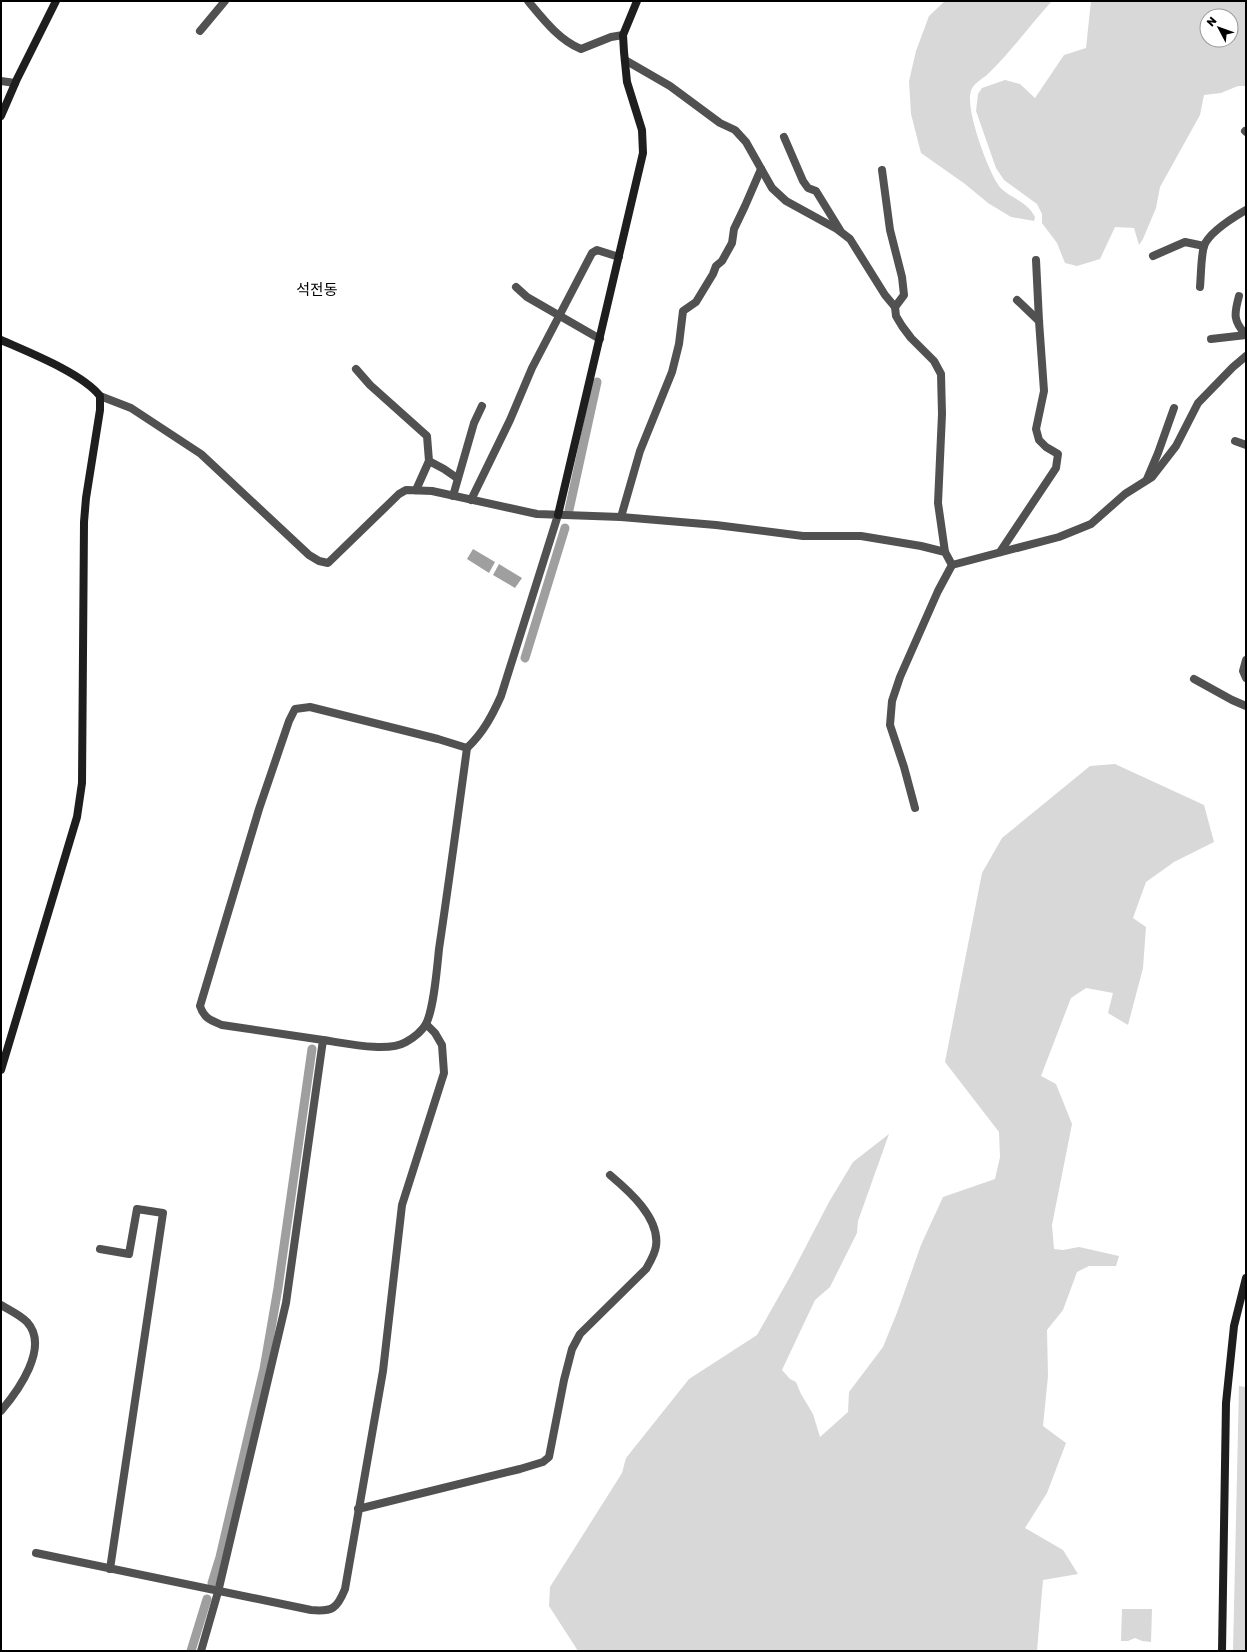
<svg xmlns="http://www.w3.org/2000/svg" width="1247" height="1652" font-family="'Golos Text','Noto Sans KR',sans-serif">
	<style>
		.green { fill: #d8d8d8; fill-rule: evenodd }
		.water { fill: #9f9f9f }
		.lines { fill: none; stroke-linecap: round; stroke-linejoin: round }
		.canal { stroke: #9f9f9f; stroke-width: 9 }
		.street { stroke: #515151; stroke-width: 8 }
		.secondary { stroke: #1e1e1e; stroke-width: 8 }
		.labels { text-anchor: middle; stroke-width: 3; stroke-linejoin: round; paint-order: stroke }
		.quarter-label { font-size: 15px; fill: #000; stroke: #fff }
	</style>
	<rect width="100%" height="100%" fill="#fff"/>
	<g class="green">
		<path d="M945,1H1052C1030,25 1011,52 988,74C982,79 973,84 971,91C965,109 987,167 997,183C1005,197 1026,199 1035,217L1034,221L1011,217L988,203L965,184L921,153L911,114L909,81L916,51L929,16Z"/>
		<path d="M1091,1H1246V86H1238L1221,93L1204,95L1200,115L1160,187L1156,208L1143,239L1139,245L1134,228L1115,227L1100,259L1077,266L1065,263L1057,243L1042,223V214L1037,204L1004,180L996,168L976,111L978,94L982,88L1005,80L1020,84L1035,98L1064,55L1086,48ZM1207,16H1231V40H1207Z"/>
		<polygon points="1115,764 1204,805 1214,842 1174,862 1146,882 1133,918 1146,927 1143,968 1128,1025 1108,1013 1113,993 1086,988 1071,998 1041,1076 1056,1084 1072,1124 1052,1225 1054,1249 1063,1250 1079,1247 1119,1256 1116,1266 1089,1266 1077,1272 1063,1310 1047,1330 1048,1376 1043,1426 1066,1443 1047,1493 1025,1528 1063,1550 1078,1574 1043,1580 1037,1651 578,1651 549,1606 550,1587 622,1473 626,1458 689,1379 757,1335 791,1275 829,1202 853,1162 889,1134 858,1221 857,1233 830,1287 815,1300 782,1370 790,1379 796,1382 801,1394 813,1414 820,1437 848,1412 849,1392 883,1347 898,1310 921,1245 943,1197 995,1179 1000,1157 999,1132 945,1062 982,873 1002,838 1090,766"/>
		<polygon points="1239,1386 1246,1387 1246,1651 1233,1651"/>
		<polygon points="1122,1609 1152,1609 1151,1642 1142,1641 1135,1638 1128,1641 1121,1641"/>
	</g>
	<g class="water">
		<polygon points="473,549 495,562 489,573 467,559"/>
		<polygon points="499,564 522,578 515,588 493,575"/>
	</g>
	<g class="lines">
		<g class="canal">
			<polyline points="569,510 597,382"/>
			<polyline points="525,658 565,528"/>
			<polyline points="212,1583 220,1557 264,1369 278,1288 312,1049"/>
			<polyline points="191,1651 207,1599"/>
		</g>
		<g class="street">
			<path d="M528,1C543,19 559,40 581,49L611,37L623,35"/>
			<polyline points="200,31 225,1"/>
			<polyline points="625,60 670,86 720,123 735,130 746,142 772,188 786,201 837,229 850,239 885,295 895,307 896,316 902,326 911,338 934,361 941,374 942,414 938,503 945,552"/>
			<polyline points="1,81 15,83"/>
			<polyline points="1245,131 1246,132"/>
			<polyline points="784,137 803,181 808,188 816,191 840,230"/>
			<polyline points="882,170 890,230 902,277 904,295 895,307"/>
			<polyline points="1153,256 1185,242 1204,246"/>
			<polyline points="516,287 527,297 600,339"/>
			<path d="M1200,287C1201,276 1201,256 1204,246C1209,232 1234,217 1246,210"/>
			<path d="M1239,296C1234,314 1233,321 1246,335"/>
			<polyline points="1017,300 1039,321"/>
			<polyline points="1211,339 1246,335"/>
			<polyline points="356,369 370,385 427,436 429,461 444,469 457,478"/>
			<polyline points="100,396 131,408 201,454 309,555 319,561 328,563 399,494 406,490 432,491 537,514 621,517 716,525 803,536 861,536 921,546 945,552 952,565 938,591 900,677 892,701 890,725 904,767 915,808"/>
			<polyline points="1235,441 1246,445"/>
			<polyline points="1147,479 1158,453 1174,408"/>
			<polyline points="416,490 429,461"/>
			<polyline points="453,496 474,423 482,406"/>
			<polyline points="471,500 510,420 532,368 592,253 597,250 619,257"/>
			<polyline points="621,517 640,451 672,372 679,344 683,311 696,302 713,274 716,266 722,261 732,243 734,229 745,206 761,169"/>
			<polyline points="1000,552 1056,468 1058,454 1046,447 1039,440 1036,429 1044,391 1039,321 1036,260"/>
			<polyline points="952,565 1059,537 1091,524 1125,494 1152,477 1176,446 1198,403 1233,367 1246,356"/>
			<polyline points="1246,660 1243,671 1246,678"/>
			<polyline points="1194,679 1232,700 1246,706"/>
			<path d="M323,1040L222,1025C210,1020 204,1018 200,1006L259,809L289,721L295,709L310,707L438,739L467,748"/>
			<polyline points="100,1249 129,1254 137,1209 163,1213 110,1569"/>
			<path d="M1,1305C9,1310 20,1315 27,1322C50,1347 18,1391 1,1411"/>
			<path d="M358,1509L520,1469L543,1462L549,1457L564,1380L572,1349L580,1334L646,1269C650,1262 655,1254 656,1246C660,1218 629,1191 610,1175"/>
			<path d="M36,1553L311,1610C332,1612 337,1609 345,1589L383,1371L402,1205L444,1073L442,1045L435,1033L426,1024"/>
			<path d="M201,1651L218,1592L286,1303L323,1040C345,1043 387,1053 406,1042C413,1038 422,1031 426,1024C434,1008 437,968 439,949C449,882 458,815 467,748C483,733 492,716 501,696L558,515"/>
		</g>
		<g class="secondary">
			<polyline points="1,116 17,79 56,1"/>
			<path d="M1,340C28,352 82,373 100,396V410L86,498L84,522L82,783L77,817L1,1070"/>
			<polyline points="558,515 643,153 642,130 627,82 624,52 623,35 637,1"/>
			<polyline points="1222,1651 1226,1403 1234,1326 1246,1278"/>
		</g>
	</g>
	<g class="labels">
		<g class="quarter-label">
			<text x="317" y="295">석전동</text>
		</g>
	</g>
	<rect width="1247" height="1652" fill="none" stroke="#000000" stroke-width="4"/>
	<g transform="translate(1219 28) rotate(311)"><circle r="19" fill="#ffffff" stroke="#999999"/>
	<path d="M0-3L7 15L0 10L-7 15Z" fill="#000000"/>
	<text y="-6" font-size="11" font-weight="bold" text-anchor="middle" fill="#000000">N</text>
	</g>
</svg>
